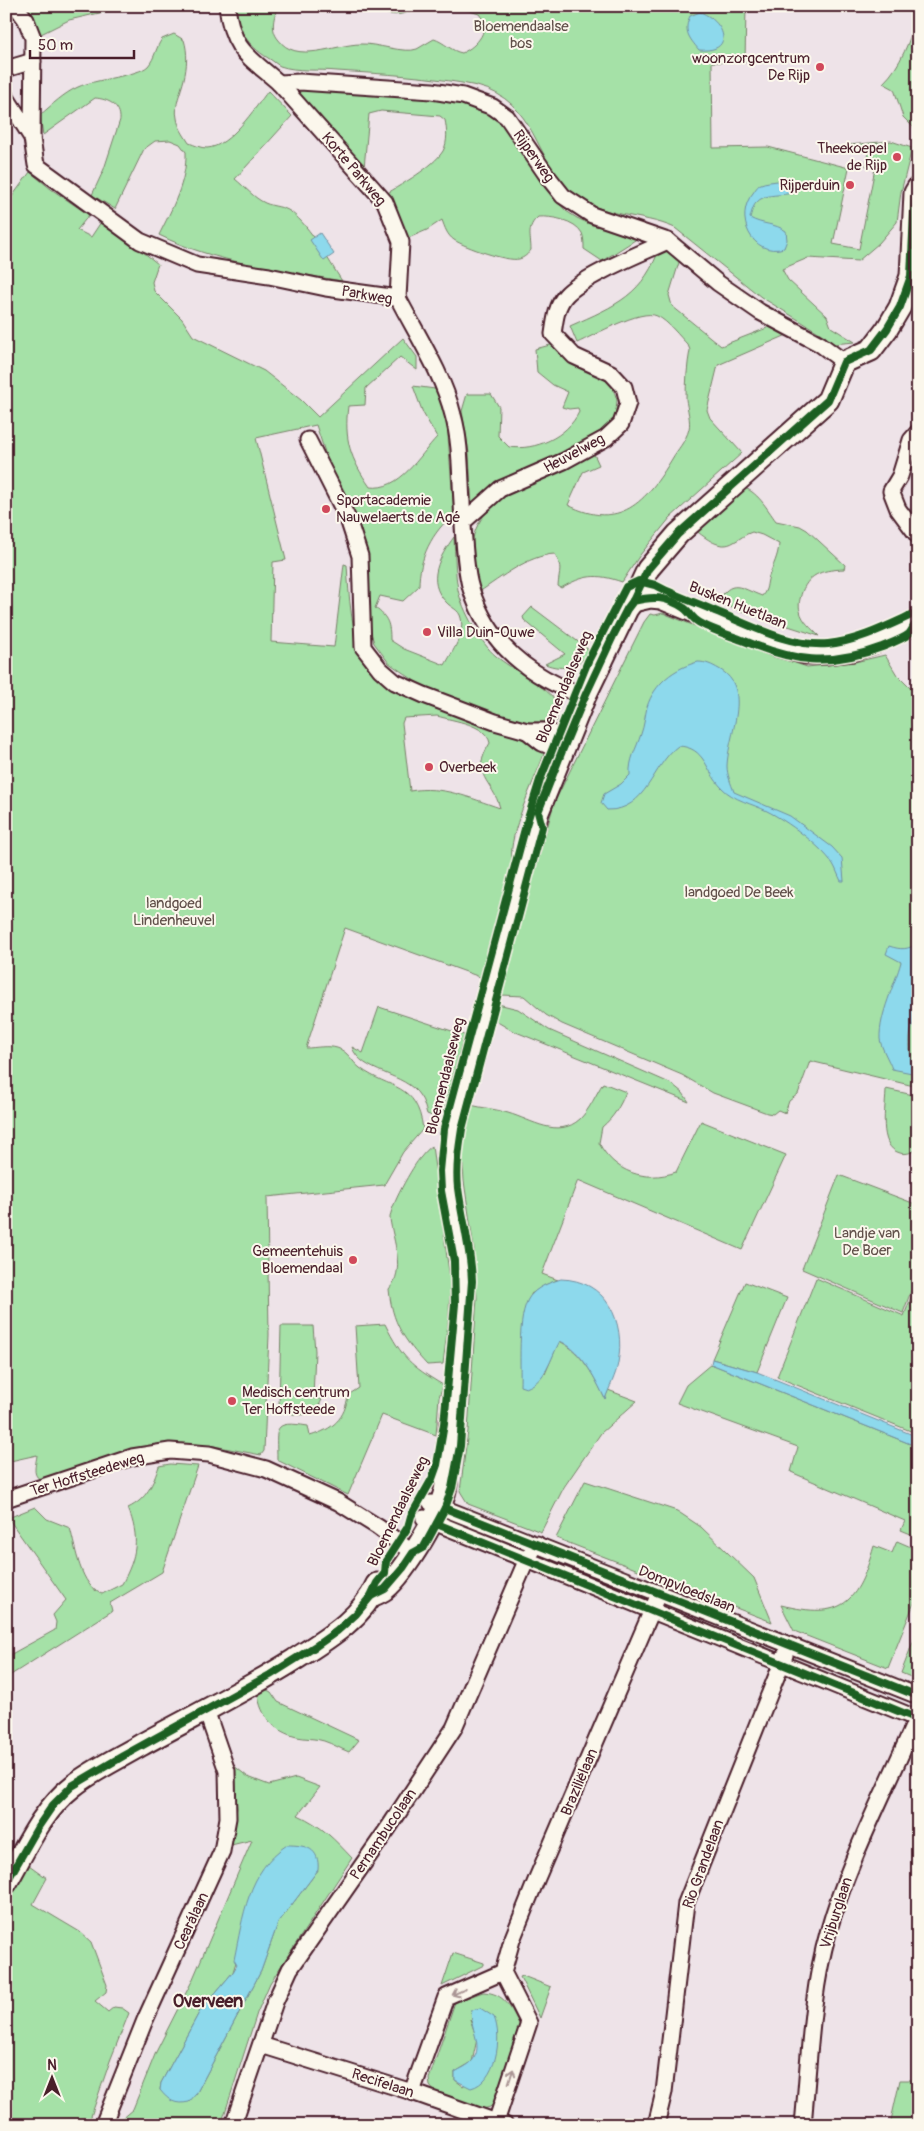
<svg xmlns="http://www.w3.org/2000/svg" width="924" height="2131" font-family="Pangolin,sans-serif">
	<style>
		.green { fill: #a5e1a7; stroke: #788069; fill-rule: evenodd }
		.water { fill: #8dd9ec; stroke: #728f9f }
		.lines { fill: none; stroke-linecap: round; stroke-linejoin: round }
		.street-casing { stroke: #4a1f2b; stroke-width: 19 }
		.secondary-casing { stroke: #4a1f2b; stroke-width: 25 }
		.street { stroke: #fbf7ec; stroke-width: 15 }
		.secondary { stroke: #fbf7ec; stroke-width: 21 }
		.cycleway-casing { stroke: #fbf7ec; stroke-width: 11 }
		.cycleway { stroke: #1b5e20; stroke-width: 8 }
		.oneway { stroke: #ab9695 }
		.poi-dot { fill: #d1495b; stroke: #fbf7ec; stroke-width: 2 }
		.labels { text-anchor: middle; stroke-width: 4; stroke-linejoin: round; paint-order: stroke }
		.park-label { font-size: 15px; fill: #61504a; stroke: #fbf7ec }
		.poi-label { font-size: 15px; fill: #4a1f2b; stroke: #fbf7ec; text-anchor: end }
		.street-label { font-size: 15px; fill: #4a1f2b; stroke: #fbf7ec }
		.quarter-label { font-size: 18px; font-weight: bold; fill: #4a1f2b; stroke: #fbf7ec }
	</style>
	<rect width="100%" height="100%" fill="#eee3e8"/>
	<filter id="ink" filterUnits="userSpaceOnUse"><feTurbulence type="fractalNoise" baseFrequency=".02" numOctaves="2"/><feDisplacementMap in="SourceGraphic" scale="10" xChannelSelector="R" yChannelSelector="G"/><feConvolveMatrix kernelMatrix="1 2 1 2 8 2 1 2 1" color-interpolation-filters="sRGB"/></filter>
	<g filter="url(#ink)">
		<g class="green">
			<polygon points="23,6 130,6 69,20 39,35 36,24"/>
			<path d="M234,6H278C274,17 270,29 278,39C296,65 335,44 361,44C375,43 405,54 417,49C423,46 428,42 434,39C444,42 451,51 462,53C477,46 492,29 479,14L455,6H746L745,63L712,62L713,148L768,147L849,168L833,244L859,249L875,168L866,166L869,151L849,145L891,141L912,148L901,192L897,222L879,243L858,261L808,258L782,269L788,280L827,316L831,327L855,342L833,344L820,333L761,297L675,228C641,213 602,218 572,193C534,161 537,101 477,86C431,76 383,74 337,71C319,69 297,72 280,66C276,64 272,60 268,58C247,45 238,30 234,6Z"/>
			<path d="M369,6H422C400,17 391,18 369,6Z"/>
			<path d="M918,16V128L916,130L903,117L894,89L883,83C902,65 909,40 918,16Z"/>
			<path d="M174,34L184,40C188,52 187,67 184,79C181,92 174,105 177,118C178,127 184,135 189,143C195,145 200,148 207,148C230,147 255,108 268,91L292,116L235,179C245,187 254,198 265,203C274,207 283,206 291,212C311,227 328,260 342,281C280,270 216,263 159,235C172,209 187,181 186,152L180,144L170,140L155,141L144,149L115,209L92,195L104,169L120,120C121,105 108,99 95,98L43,135L40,115C52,105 64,93 78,87C95,79 138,76 148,66C155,58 156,47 162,39Z"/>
			<path d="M292,86L442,99L469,103L491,112L505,123L545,188L566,211L577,218L592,225L643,235L602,261L584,249C584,244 584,238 582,233C575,220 551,216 538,217C526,227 531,237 531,250C528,254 524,258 519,259C507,262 465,247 454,240C447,235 445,228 442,220L427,230L406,239L386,194C402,184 433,167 443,151C448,142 447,130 445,120L440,116L381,111L369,114L364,168Z"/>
			<path d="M30,172L51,189L89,215L77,230L91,237L101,222L122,235L158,264L152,282L154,291L182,319L193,336L264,371L301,400L318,417L403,338L417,357V370L400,357L366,388L365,405L348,406C344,440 350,458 370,487C400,491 419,456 437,437L423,413L413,386L435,389L446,410L454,514C432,532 419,558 419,586L403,601L380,596L375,608C388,617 390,624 390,640L404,649L445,665C452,652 465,634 461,618C459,609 451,608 446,602C425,581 440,556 454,537C455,555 455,573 458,590C462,609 481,644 496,656C509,668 551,689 556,702C558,707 556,715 557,721L513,723L425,688L389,663L374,643L369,626L361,561L316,425L256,438L286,560L273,562L271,642L334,647L344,564L347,565C349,597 351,630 363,659L517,734L540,747L544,752L543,757C534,781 508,835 512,859L480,977L345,928L306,1048C315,1048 327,1045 337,1048C348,1051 352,1062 360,1068C390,1090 417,1082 423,1129L403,1152L384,1185L267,1197L269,1335L264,1451L261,1455L214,1446H165L42,1480C31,1476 36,1465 37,1455L6,1462V196L11,198ZM437,716C454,721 486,724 490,743C469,776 493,780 500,808C470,798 442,785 410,791L402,723L404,718Z"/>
			<path d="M661,244L681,256L669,295L672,306L721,346L772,326L787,335L718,365L707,410L710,418L742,453L670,518L640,555L622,582C596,573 584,575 561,588L558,586C559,572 563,568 555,554C528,555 501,578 479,592C445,497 531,488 594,454L599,465L583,472L568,505C620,531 646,502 672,459C677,450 686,441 689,429C691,421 687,408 686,399C686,382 687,366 690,350L688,345C679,336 668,321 657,316C641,308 593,336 577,343L570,326C617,305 644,295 661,244Z"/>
			<path d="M558,343L608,377L613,388L617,400L616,411L613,421L597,437L472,507L469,453L462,411L467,394H491L499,407L498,436L509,447C535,451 567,437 579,412L578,408L569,409L562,407L568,392L553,385L537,372L535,349Z"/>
			<path d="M741,487C757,490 767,509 776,521L800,526L807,530L845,565L844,569C825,570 810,572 802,592C800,599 798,604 800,611C802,621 812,629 819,636L717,603C732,577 740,588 762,596C768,589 766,585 769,576C773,565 778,557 779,544L762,535L752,532C745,534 740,539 734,542C720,551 706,538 695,530Z"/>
			<path d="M532,607L589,650C581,668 563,671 545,664L565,654L524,620L523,617Z"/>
			<polygon points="663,613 732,641 807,667 855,662 885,655 897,675 918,696 918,1087 810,1061 798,1094 789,1101 785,1113 778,1110 773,1114 767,1113 713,1093 682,1075 562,1024 546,1015 524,996 501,995 554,803 644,622 650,614 655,615"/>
			<polygon points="498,1004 518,1009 549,1030 672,1084 683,1093 689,1102 511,1030 494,1020"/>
			<path d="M379,1007L464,1035L443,1112L432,1116L427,1114C425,1108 424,1101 420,1096C405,1072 361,1074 352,1047L363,1053Z"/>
			<path d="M603,1083L626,1092C620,1106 614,1117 602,1127L599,1143C614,1172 645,1183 676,1172L701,1121L786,1155L742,1250L578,1180L542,1274L558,1280L545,1285L531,1294L545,1374L559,1341C581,1351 595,1377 605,1399L608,1390L637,1401L601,1433L564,1487L541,1532L468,1504L460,1491L468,1431L477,1298L474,1249L464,1181L462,1146L470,1105C483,1108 496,1109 508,1113C532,1120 558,1139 580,1119C590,1109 596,1094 603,1083Z"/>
			<path d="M886,1089L918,1096V1148C914,1152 906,1155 900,1153C877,1147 886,1107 886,1089Z"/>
			<path d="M432,1146L450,1280L449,1315L443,1364L427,1365C404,1340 392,1323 389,1289C406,1270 393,1241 390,1219C389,1209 413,1165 421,1157C424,1153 428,1149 432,1146Z"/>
			<polygon points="839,1175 918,1205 918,1272 903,1313 802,1269"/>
			<polygon points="816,1278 904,1316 918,1279 918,1434 777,1377"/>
			<polygon points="745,1282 787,1298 757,1372 712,1359"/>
			<path d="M385,1324C402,1358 411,1366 443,1385L439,1397L436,1435L382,1415L348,1495L277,1460C277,1428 271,1420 308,1426L310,1436C333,1429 345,1419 348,1395L359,1388L355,1326Z"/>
			<path d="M281,1326H313L315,1351L313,1398L322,1399C316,1418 293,1419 279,1407Z"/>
			<polygon points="711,1364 918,1447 918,1537 901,1530 905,1521 791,1472 798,1447 677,1403 686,1385"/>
			<path d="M170,1464L198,1466L162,1572L110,1603L112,1611L6,1678V1657L55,1630L56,1622L53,1615L66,1600L8,1518L35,1507L47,1519L70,1528C76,1549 80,1586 102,1594L122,1584C137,1556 140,1538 128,1508C147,1499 153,1484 159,1466Z"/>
			<polygon points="585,1481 677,1511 701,1527 754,1578 772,1622 556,1538"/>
			<path d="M897,1541L918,1550V1593L888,1668L794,1631L781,1605C843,1620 857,1604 874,1546L892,1553Z"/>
			<polygon points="918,1629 918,1680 901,1673"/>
			<path d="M265,1689L271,1692L278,1702L359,1740L349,1752C341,1749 333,1744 324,1741C315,1738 306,1739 297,1737C275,1732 260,1716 258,1694Z"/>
			<path d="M233,1765L248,1777L269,1785L296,1778L320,1787L298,1815C322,1826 334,1839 352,1858L270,1983L257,2013L221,2125H122L120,2120L133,2109L156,2052L192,1981L252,1840L231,1845L237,1808ZM318,1870L278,1923L261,1971L196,2094L160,2090L161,2083L200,2011L233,1972L236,1962Z"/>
			<polygon points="29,1865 47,1878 33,1904 80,1932 91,1942 107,1985 106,1992 95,2001 108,2012 114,2007 122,2008 129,2013 110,2061 88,2125 6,2125 6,1905"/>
			<polygon points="453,1953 484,1963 484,1965 442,1986"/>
			<polygon points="523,1976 551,1987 540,2018 520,1977"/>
			<path d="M483,1992C505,1993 511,2008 520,2026L494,2103L490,2107L483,2109L435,2092L430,2086L429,2079L455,2002ZM470,2019L495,2061L463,2086L455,2080V2072L472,2062L477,2039Z"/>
			<polygon points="900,2080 918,2080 918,2125 890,2125"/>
		</g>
		<g class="water">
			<path d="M700,12C725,21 736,53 699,50C689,38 683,31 690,16Z"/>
			<path d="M777,181L790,184L794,192C783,197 765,192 756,203C753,206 751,214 750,218C762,225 775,223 786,231L787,240L784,248C752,258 733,216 753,193C755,190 758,185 761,184C765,182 772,182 777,181Z"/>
			<polygon points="320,233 334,254 324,261 310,240"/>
			<path d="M698,662C706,662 712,665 719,669C754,688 728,735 727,766C727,775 731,783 734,792L790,816L832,847L842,858L844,881H841C838,875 836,869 833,864C820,845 787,821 767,811C753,804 733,800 722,788C705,771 706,747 678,746C652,765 647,811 607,810L601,803L604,794L621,784L630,775C629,759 636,750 641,734C644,726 645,716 647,707C654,684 674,668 698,662Z"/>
			<path d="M918,943V1016C905,1033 911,1054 912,1073L892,1069C889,1060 881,1048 880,1039C879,1015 895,984 901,962L886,954L889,946C901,950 908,950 918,943Z"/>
			<path d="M561,1279C606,1280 626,1321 618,1363C616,1375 609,1388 605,1399C595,1378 582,1351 560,1341C550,1359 547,1380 526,1388L520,1386C521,1364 516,1307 533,1293C540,1286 551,1282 561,1279Z"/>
			<polygon points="712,1359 757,1372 918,1437 918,1447 711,1364"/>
			<path d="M287,1845C306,1845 320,1848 318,1870L278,1923L261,1971L196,2094L189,2102C175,2105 169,2101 160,2090L161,2083L200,2011L233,1972L237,1965L234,1960C243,1917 248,1870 287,1845Z"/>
			<path d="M480,2008L494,2017C503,2038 496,2082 471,2088L455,2080V2072C460,2069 469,2065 472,2061C485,2045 468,2027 472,2010Z"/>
		</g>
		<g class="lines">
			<g class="street-casing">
				<g id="street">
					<polyline points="16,6 26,20 33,38 32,138"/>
					<path d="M227,6C232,50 248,56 279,83L300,82L432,91L463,96L493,107L507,117L548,177L563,196L592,215L668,241L718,283L760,312L820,344L844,362"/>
					<polyline points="6,69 33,61"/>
					<polyline points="279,83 385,202 401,242 398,298"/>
					<path d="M6,97L32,138L36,165L140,241L197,265L269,276L326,288L398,298C417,335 443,374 453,415C461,443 460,473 462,502C463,525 464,567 471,589C488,644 531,678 585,696"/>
					<polyline points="918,432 911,440 900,476 891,491 898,509 918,536"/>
					<polyline points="308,440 348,519 360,556 363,647 380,669 395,682 424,695 495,722 527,731 546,731 567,738"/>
					<path d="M463,522L500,489L564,461L606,438L621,424L628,403L624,387L611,373L574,356L553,334C555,321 556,306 566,295C584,276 642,253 668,241"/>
					<polyline points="527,731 542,743 562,751"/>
					<polyline points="6,1499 132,1457 170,1451 209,1454 266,1469 338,1502 378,1527 413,1553"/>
					<polyline points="431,1503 918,1696"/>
					<polyline points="424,1518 918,1719"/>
					<polyline points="503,1972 512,1940 537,1878 656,1601"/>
					<polyline points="261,2045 412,2092 505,2125"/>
					<polyline points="412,2092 446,1997 503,1972"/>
					<polyline points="496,2122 529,2023 503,1972"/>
					<polyline points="103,2125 145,2020 222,1851 228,1818 227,1771 206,1710"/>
					<polyline points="233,2125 275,2002 290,1969 389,1827 454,1728 527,1559 537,1544"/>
					<polyline points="656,2125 664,2092 686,1903 785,1655"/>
					<path d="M803,2125C809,2063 811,1992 828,1933C849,1857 888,1787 918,1715"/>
				</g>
			</g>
			<g class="secondary-casing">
				<g id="secondary">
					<polyline points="633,601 650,597 661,598 775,645 805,653 826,653 852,650 873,643 918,622"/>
					<path d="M371,1596C376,1594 381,1592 385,1589C405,1572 443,1510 446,1485C447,1480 446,1475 445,1469L457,1374L463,1292V1271L450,1189L449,1155L453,1129L538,812L585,696L627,609L633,601L648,569L678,534L828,400L844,362L871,350L887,329L900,307L911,276L915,193L918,188"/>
					<path d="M6,1883C25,1850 42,1810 73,1786C93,1770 119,1758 141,1745C192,1717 245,1691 294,1660C325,1640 362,1619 377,1584"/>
				</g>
			</g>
			<use href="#street" class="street"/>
			<use href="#secondary" class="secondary"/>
			<g class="cycleway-casing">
				<g id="cycleway">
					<path d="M633,601C653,596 666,596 684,608C689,611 692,618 697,621C708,629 729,635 742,640C794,662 829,667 882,647C889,644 903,639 909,634C913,630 913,625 918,622"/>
					<polyline points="445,1508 918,1696"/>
					<polyline points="437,1524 918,1719"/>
					<path d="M371,1596L385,1589L403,1568L413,1553L424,1547L445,1508L452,1488L460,1446L472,1281C471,1249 462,1219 458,1188C456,1168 459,1148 462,1129L542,827L538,812L562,751L585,696L613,636L627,609L633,601L648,569L678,534L828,400L844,362L871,350L887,329L900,307L911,276L915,193L918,188"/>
					<path d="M6,1883L38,1827L53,1805L72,1786L123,1756L270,1675L316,1646L337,1631L356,1614L371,1596L377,1583L385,1573L386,1561L408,1527L411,1516L432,1479L437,1465L444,1424L455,1304L454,1261L441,1191L440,1171L444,1129L526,825L540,780L588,661L626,587L639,581L655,585C673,595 695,602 715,611C750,625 789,647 828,644C859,641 889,625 918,612"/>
				</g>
			</g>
			<use href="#cycleway" class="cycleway"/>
		</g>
		<defs><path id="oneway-shaft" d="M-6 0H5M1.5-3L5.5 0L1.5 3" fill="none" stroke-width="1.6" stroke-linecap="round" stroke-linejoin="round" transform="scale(1.25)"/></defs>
		<g class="oneway">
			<use href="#oneway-shaft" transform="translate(459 1992) rotate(156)"/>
			<use href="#oneway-shaft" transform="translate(511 2076) rotate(-72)"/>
		</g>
	</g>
	<g class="poi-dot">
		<circle cx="820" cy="67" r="5"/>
		<circle cx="897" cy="157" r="5"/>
		<circle cx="850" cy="185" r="5"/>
		<circle cx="326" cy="509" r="5"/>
		<circle cx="427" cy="632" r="5"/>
		<circle cx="429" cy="767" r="5"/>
		<circle cx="353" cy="1260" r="5"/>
		<circle cx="232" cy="1401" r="5"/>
	</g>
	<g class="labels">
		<g class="park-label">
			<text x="521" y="31">Bloemendaalse<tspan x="521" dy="17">bos</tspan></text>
			<text x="739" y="897">landgoed De Beek</text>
			<text x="174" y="908">landgoed<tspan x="174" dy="17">Lindenheuvel</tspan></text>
			<text x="867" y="1238">Landje van<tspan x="867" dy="17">De Boer</tspan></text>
		</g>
		<g class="poi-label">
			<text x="810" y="63">woonzorgcentrum<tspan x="810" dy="17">De Rijp</tspan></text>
			<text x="887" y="153">Theekoepel<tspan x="887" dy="17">de Rijp</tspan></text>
			<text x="840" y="190">Rijperduin</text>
			<text x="336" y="505" text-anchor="start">Sportacademie<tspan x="336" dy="17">Nauwelaerts de Agé</tspan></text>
			<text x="437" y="637" text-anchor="start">Villa Duin-Ouwe</text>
			<text x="439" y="772" text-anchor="start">Overbeek</text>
			<text x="343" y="1256">Gemeentehuis<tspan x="343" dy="17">Bloemendaal</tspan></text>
			<text x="242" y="1397" text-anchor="start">Medisch centrum<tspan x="242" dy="17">Ter Hoffsteede</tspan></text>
		</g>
		<g class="street-label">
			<text transform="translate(534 156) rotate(55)" y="5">Rijperweg</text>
			<text transform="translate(354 169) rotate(50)" y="5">Korte Parkweg</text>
			<text transform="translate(367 295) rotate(10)" y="5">Parkweg</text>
			<text transform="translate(574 453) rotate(-28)" y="5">Heuvelweg</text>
			<text transform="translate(738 605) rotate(22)" y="5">Busken Huetlaan</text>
			<text transform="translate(564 687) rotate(-67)" y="5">Bloemendaalseweg</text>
			<text transform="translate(445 1076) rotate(-76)" y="5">Bloemendaalseweg</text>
			<text transform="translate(87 1474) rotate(-17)" y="5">Ter Hoffsteedeweg</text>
			<text transform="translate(398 1511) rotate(-64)" y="5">Bloemendaalseweg</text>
			<text transform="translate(687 1589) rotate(22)" y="5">Dompvloedslaan</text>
			<text transform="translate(579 1782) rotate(-67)" y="5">Braziliëlaan</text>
			<text transform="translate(383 1834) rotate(-56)" y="5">Pernambucolaan</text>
			<text transform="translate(703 1864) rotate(-70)" y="5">Rio Grandelaan</text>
			<text transform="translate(836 1913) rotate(-72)" y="5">Vrijburglaan</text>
			<text transform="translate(191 1921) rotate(-65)" y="5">Cearálaan</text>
			<text transform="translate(383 2083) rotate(18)" y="5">Recifelaan</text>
		</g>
		<g class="quarter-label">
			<text x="208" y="2007">Overveen</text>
		</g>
	</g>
	<rect width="924" height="2131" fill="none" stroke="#fbf7ec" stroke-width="25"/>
	<rect x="12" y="12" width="899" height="2106" fill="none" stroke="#4a1f2b" stroke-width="2" filter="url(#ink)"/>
	<g transform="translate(52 2078)" stroke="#fbf7ec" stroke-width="4" paint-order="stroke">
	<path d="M0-4L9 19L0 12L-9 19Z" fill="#4a1f2b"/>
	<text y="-8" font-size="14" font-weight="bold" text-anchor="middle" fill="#4a1f2b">N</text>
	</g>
	<path d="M30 50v8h104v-8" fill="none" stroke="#4a1f2b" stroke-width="2.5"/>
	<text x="38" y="50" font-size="15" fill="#4a1f2b" stroke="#fbf7ec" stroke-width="4" paint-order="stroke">50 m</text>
</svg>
